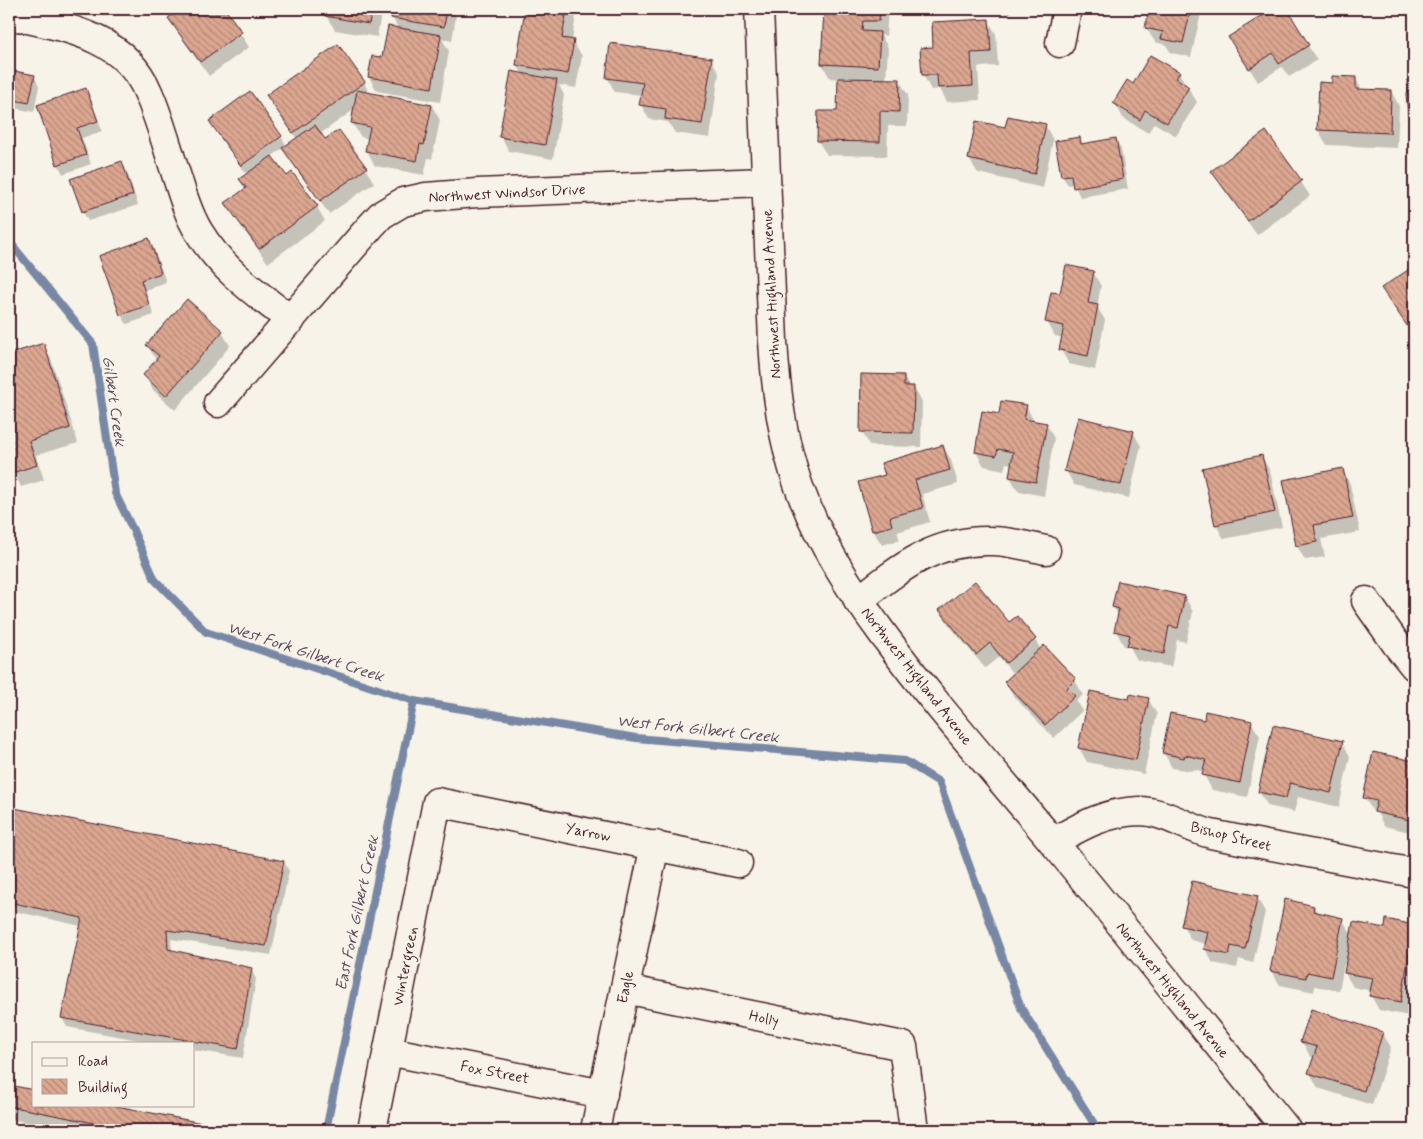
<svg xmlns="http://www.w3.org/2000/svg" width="1423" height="1139" font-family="Mynerve,sans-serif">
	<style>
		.shadow { fill: #0003 }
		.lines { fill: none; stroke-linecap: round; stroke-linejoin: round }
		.stream { stroke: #7887a4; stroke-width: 8 }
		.building { fill: url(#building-back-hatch); stroke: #4a1f2b }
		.street-casing { stroke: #4a1f2b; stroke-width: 31 }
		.secondary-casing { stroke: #4a1f2b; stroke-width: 31 }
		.street { stroke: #f7f3e8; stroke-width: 28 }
		.secondary { stroke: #f7f3e8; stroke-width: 28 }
		.labels { text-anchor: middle; stroke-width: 4.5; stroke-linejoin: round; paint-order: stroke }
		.street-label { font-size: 15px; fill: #4a1f2b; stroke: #f7f3e8 }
		.water-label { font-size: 16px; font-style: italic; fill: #5d4a5e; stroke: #f7f3e8 }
	</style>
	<defs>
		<pattern id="building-back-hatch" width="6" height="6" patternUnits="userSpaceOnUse" patternTransform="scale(1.25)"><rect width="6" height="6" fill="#dca791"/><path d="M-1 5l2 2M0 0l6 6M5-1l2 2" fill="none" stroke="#b48777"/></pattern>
	</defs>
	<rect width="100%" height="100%" fill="#f7f3e8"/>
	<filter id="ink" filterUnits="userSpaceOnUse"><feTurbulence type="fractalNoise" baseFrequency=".02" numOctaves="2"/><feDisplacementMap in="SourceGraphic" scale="10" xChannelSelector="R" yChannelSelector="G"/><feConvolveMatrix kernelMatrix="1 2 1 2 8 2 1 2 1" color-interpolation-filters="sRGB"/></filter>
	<g filter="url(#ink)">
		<g class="shadow">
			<polygon points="184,9 224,9 249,47 209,76 178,33 170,18"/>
			<polygon points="328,9 382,9 377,37 335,30 326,16"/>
			<polygon points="387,9 457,9 452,41 442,39 449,51 440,102 377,91 369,77 383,59 399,30 392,17 393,14 390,13"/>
			<polygon points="526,9 577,9 572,41 582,56 576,88 559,85 564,95 553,159 509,151 501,137 523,75 517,65"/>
			<polygon points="831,9 888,9 886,36 881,35 888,48 886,80 899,80 908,95 907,126 888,126 887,156 827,155 818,141 838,112 839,79 830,78 822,64"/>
			<polygon points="988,9 1012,9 1010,14"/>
			<polygon points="1150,9 1202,9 1191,57 1171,53 1166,45 1155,42 1146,28"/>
			<polygon points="1275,9 1285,9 1317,60 1289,77 1282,67 1258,82 1230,37"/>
			<polygon points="988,20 996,34 998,66 978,67 980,100 947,102 940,89 931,90 923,75 921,49 935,48"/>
			<polygon points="711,59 719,73 710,138 675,133 668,122 649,119 641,105 642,95 615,92 607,77"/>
			<polygon points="9,71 34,76 39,86 34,112 9,107"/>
			<polygon points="1179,73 1197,102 1176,136 1154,123 1148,133 1123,118 1115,103 1133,86"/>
			<polygon points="1355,78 1362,90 1391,91 1399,106 1397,148 1327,145 1318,130 1320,84 1333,84"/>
			<polygon points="364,83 370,94 432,106 440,120 432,159 428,158 424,175 375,166 367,151 369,139 361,137 352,123 355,109 320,134 325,141 365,168 374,183 329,214 292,163 283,148 271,157 286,178 317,207 325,221 268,263 235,218 227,204 247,190 241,179 247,175 210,122 281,136 287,147 297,139 268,96"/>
			<polygon points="86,90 91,99 102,131 82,138 91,164 63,174 58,164"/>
			<polygon points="1414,94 1414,137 1412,132 1407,95"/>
			<polygon points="1045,125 1053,140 1043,188 978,173 969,159 1006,129"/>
			<polygon points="1265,133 1301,182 1310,196 1257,235 1221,185 1213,171"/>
			<polygon points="1079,138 1083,145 1116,139 1121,149 1128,189 1080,197 1074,184 1068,185 1062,176"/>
			<polygon points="122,163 127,172 138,205 88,221 83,212"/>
			<polygon points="149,240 154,249 166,282 145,290 154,315 127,324 121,315 100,257"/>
			<polygon points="1414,268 1414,336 1383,289"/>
			<polygon points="1093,272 1101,286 1097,307 1105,320 1095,370 1069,364 1061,350 1063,338 1055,336 1047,322 1061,295"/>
			<polygon points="222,332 230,346 175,410 153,390 144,375 156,360 148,346"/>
			<polygon points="43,345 51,359 78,443 36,455 44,480 21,487 11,466 9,466 9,356"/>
			<polygon points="903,376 910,388 914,388 922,402 921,447 870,446 862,432"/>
			<polygon points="1026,406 1034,421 1046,424 1054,438 1044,496 1018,491 1010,477 1012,464 1006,463 1004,470 984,466 976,452 1000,416"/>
			<polygon points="1133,432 1141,446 1129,498 1074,485 1066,471"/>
			<polygon points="943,446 951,460 958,484 922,494 930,522 897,532 900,540 882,545 873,531 859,483 886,475"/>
			<polygon points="1262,457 1270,471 1282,527 1224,539 1216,525"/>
			<polygon points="1342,469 1350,484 1360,532 1321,539 1325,557 1305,560 1297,546 1284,481"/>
			<polygon points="1185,597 1193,612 1186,642 1177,640 1171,667 1137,660 1130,647 1124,646 1116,631 1119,616 1113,607"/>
			<polygon points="941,610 1008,624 1035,640 1041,650 1044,647 1075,680 1083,695 1076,701 1082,711 1054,738 1014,697 1006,683 1014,675 999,657 985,668 949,625"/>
			<polygon points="1148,699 1157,714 1144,774 1087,762 1079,748 1130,700"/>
			<polygon points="1205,721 1251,722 1260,736 1247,797 1212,790 1204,775 1205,772 1192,769 1192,771 1172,768 1164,753"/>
			<polygon points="1342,742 1350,756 1339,807 1298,797 1294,812 1268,806 1259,792"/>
			<polygon points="1374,754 1414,763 1414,833 1384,826 1377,813 1373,812 1365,798"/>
			<polygon points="9,808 284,862 289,871 271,955 171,939 172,951 251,969 256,979 243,1058 194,1050 194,1043 155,1043 67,1027 62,1018 81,926 9,910"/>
			<polygon points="1257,897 1265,912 1253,963 1239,959 1237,968 1213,963 1205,949 1206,944 1191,940 1183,926"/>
			<polygon points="1314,907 1318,913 1342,919 1352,935 1386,929 1387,921 1414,926 1414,988 1409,1016 1379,1010 1371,996 1372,991 1353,987 1345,973 1347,964 1344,964 1339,991 1315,986 1314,992 1280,985 1271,971"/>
			<polygon points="1382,1033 1391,1047 1372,1105 1318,1088 1310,1073 1315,1058 1310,1056 1302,1042"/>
			<polygon points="9,1086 34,1091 34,1105 105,1105 231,1130 67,1130 9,1119"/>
		</g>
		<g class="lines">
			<g class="stream">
				<polyline points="9,241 93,344 115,493 133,530 155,580 206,632 414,701 636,738 905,761 939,782 1021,1008 1098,1130"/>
				<polyline points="326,1130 414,701"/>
			</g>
		</g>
		<g class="building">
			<polygon points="181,9 225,9 242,32 200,62 168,18"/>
			<polygon points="326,9 372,9 369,24 325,16"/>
			<polygon points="392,9 447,9 444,27 391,18"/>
			<polygon points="525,9 567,9 562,38 574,40 568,74 516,65"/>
			<polygon points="824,9 880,9 879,21 863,21 862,31 880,32 878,67 821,64"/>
			<polygon points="1149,9 1191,9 1183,43 1161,39 1163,32 1145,28"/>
			<polygon points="1273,9 1287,9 1309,45 1279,64 1273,53 1249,69 1228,37"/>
			<polygon points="989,19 991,52 971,53 973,86 938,88 937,75 922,75 920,48 933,47 932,22"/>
			<polygon points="388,26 441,35 432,88 368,77 372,56 382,57"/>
			<polygon points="610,43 712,58 702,124 665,119 666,109 639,105 643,83 606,78"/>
			<polygon points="338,44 365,82 293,133 266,95"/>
			<polygon points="1150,55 1180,72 1176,78 1189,87 1167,123 1145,110 1140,120 1113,103 1127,80 1133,84"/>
			<polygon points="9,70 35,75 29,103 9,99"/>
			<polygon points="511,71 557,80 545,145 499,137"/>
			<polygon points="1332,76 1356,77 1356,89 1391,90 1390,133 1317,130 1319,82 1332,83"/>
			<polygon points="838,78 900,79 899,112 880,111 880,142 817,141 818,111 837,111"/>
			<polygon points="86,88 98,121 77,128 86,155 57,165 37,105"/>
			<polygon points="357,90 432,105 424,145 420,144 417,161 365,151 370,127 351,123"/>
			<polygon points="250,91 282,136 241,166 209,121"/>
			<polygon points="1414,93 1414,132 1410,133 1406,94"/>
			<polygon points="1008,116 1046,124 1035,174 968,159 976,121 1005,127"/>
			<polygon points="315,125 325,139 339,130 367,168 320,201 282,148"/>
			<polygon points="1266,131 1302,181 1248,221 1211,171"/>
			<polygon points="1080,137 1081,144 1116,138 1123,179 1073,188 1071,175 1061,176 1055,141"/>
			<polygon points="272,156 287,176 292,172 318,206 259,249 225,203 246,188 239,179"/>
			<polygon points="122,161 133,195 82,212 70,179"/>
			<polygon points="149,238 161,273 141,280 149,305 120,315 99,256"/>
			<polygon points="1066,265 1094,271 1088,303 1098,305 1088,356 1059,350 1064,326 1045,322 1051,292 1060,293"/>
			<polygon points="1414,266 1414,336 1381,288"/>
			<polygon points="187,299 223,331 166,396 143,375 159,356 146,345"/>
			<polygon points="44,343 70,428 29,441 37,465 12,473 9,464 9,354"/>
			<polygon points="861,374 904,375 904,386 914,386 913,433 860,432"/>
			<polygon points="1001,401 1027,405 1024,419 1047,423 1036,482 1009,477 1013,452 998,449 996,456 975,452 982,411 999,414"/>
			<polygon points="1078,417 1134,431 1121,485 1064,471"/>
			<polygon points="943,445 950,470 915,480 923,508 890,517 892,526 872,531 858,482 885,475 881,463"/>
			<polygon points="1262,455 1275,512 1215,525 1202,468"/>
			<polygon points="1343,468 1353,518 1314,525 1317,542 1296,546 1283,480"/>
			<polygon points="975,581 1009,622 1017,616 1036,639 1006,663 990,643 976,655 939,610"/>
			<polygon points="1118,581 1185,596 1178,628 1169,626 1164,654 1127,646 1130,635 1114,631 1119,609 1112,607"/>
			<polygon points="1044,645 1076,679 1067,688 1075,696 1045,725 1004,682"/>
			<polygon points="1090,691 1129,699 1130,694 1149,698 1136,760 1078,748"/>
			<polygon points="1205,711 1252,721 1240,783 1202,775 1206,760 1185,755 1184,758 1162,753 1170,713 1204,720"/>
			<polygon points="1273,725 1343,741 1331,793 1290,783 1286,798 1258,792"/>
			<polygon points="1373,752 1414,761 1414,821 1374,812 1377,801 1363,798"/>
			<polygon points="9,807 284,861 266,946 167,930 168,949 252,968 238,1049 61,1018 82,918 9,902"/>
			<polygon points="1192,881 1258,896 1245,949 1231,946 1229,955 1204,949 1208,932 1181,926"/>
			<polygon points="1285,899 1314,906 1313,911 1343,918 1331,977 1307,972 1306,978 1270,971"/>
			<polygon points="1386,919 1414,925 1401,1002 1369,996 1373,978 1344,973 1353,922 1385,928"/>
			<polygon points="1311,1009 1383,1032 1364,1091 1308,1073 1317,1047 1300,1042"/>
			<polygon points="9,1085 34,1090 34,1105 112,1105 237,1130 129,1130 9,1106"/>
		</g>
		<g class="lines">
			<g class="street-casing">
				<g id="street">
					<path d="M9,15C63,27 124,35 148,92C159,117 166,143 174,168C181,189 187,213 199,232C221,269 257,294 291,320"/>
					<polyline points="1060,43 1067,9"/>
					<polyline points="218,403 370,227 381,215 403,202 426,197 477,193 766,182"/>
					<path d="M858,601C900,568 935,539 992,541C1010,541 1029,547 1046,550"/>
					<polyline points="1366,601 1397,645 1414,666"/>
					<path d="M1053,842C1081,826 1106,812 1139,811C1164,811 1187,828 1211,834C1279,848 1347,860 1414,873"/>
					<polyline points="625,989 903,1046 914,1130"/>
					<polyline points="388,1051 603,1094"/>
					<polyline points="372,1130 437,802 738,863"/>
					<polyline points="595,1130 655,845"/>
				</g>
			</g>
			<g class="secondary-casing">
				<path id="secondary" d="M759,9L773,341C776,391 782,440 799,487C819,542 851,591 885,637C937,708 997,774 1053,842C1132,937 1209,1034 1287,1130"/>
			</g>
			<use href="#street" class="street"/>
			<use href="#secondary" class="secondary"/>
		</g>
	</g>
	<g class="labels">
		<g class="street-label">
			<text transform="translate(507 193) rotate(-3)" y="5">Northwest Windsor Drive</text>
			<text transform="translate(771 294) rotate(-93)" y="5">Northwest Highland Avenue</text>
			<text transform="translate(917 676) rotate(52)" y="5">Northwest Highland Avenue</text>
			<text transform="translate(588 832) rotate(11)" y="5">Yarrow</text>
			<text transform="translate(1231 836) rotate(14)" y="5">Bishop Street</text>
			<text transform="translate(405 966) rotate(-79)" y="5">Wintergreen</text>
			<text transform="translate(625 987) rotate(-78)" y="5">Eagle</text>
			<text transform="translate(1173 990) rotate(51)" y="5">Northwest Highland Avenue</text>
			<text transform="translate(764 1018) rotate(12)" y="5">Holly</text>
			<text transform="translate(495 1072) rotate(11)" y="5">Fox Street</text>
		</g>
		<g class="water-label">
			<text transform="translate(115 401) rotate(82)" y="6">Gilbert Creek</text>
			<text transform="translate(306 651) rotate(18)" y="6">West Fork Gilbert Creek</text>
			<text transform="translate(698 728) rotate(6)" y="6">West Fork Gilbert Creek</text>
			<text transform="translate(356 913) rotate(-78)" y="6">East Fork Gilbert Creek</text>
		</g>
	</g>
	<rect width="1423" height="1139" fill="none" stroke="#f7f3e8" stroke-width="30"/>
	<rect x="15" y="15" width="1393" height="1109" fill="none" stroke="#4a1f2b" stroke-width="2" filter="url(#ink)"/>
	<rect x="32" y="1042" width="162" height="65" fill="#f7f3e8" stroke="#b29e9c"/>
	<rect x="42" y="1058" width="25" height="8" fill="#f7f3e8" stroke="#b29e9c"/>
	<text x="78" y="1066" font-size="15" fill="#4a1f2b">Road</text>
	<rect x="42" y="1079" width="25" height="15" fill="url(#building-back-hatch)" stroke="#b29e9c"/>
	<text x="78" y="1092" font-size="15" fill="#4a1f2b">Building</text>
</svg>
